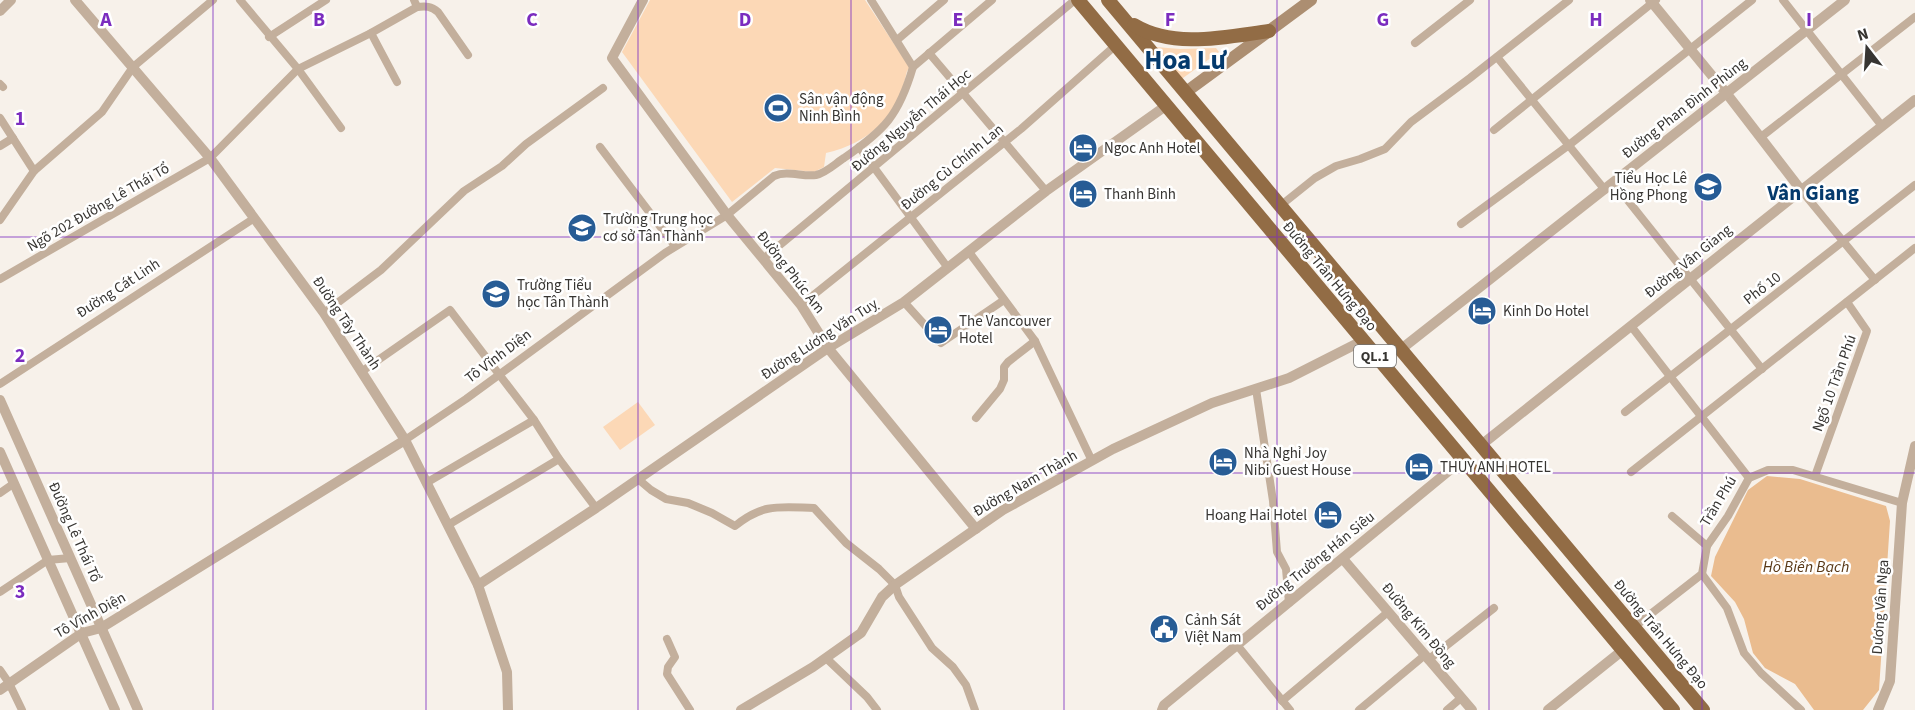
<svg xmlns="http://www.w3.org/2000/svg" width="1915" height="710" font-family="'Source Sans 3',sans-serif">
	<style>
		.green { fill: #fcd8b6 }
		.water { fill: #eabc8f }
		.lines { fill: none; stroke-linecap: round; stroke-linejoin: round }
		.minor { stroke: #c3af9c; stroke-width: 8 }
		.tertiary { stroke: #c3af9c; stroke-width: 10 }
		.secondary { stroke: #ac8e71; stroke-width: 12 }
		.trunk { stroke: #926c45; stroke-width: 14 }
		.grid { fill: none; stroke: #7b2cbf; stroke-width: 1.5; stroke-opacity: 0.55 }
		.labels { text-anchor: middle; stroke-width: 5; stroke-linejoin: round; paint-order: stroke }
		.shield { fill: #fff; stroke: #737270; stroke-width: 1.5 }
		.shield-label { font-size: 14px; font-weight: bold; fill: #373532 }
		.poi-label { font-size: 15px; fill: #373532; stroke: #fff; text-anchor: start }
		.street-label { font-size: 15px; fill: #373532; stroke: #fff }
		.water-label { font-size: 16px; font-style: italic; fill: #583816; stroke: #fff }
		.district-label { font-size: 21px; font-weight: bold; fill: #053a6c; stroke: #fff }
		.town-label { font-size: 27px; font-weight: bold; fill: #053a6c; stroke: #fff }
		.grid-label { font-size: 20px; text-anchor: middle; font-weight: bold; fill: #7b2cbf; stroke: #fff; stroke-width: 5; stroke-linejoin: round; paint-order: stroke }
	</style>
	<rect width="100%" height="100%" fill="#f7f1ea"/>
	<g class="green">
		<path d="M650,0H865L910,68L907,71C898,116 870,143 826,153L824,167L814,172L775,168L732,202L622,52Z"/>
		<polygon points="1156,47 1180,49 1216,48 1219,52 1183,78 1181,78"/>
		<polygon points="638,402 655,425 620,450 603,427"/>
	</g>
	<polygon class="water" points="1767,476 1800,479 1886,506 1890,521 1879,690 1863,710 1814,710 1795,684 1765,668 1753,653 1744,619 1735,602 1711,576 1715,557 1748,490"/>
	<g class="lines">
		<g class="minor">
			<polyline points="240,0 298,69 341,128"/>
			<path d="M414,0L417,7C426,6 431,6 438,12L468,55"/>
			<polyline points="1783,0 1882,126"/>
			<polyline points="371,33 397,82"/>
			<polyline points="269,37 326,0"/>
			<polyline points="897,40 944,0"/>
			<polyline points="1415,43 1470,0"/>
			<polyline points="929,53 1046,191"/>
			<polyline points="1497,57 1605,190"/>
			<polyline points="913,67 992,0"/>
			<polyline points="0,84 3,87"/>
			<polyline points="0,118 34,171"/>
			<polyline points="1494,130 1656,0"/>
			<polyline points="1761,137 1915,17"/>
			<polyline points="0,146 13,138"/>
			<polyline points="600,147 675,246"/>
			<polyline points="859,147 948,268"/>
			<polyline points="1614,183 1762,369"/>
			<polyline points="1801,190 1875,280"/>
			<polyline points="1280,206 1315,178 1336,166 1360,159 1385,149 1411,122 1470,78 1569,0"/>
			<polyline points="0,220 34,171 102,112 133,67 213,0"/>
			<polyline points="1461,224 1569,145 1752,0"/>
			<polyline points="969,252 1035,341 1092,461"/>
			<polyline points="763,259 1075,0"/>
			<polyline points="0,279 210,158 298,69 371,33 417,7"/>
			<polyline points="904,302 941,343 1004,300"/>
			<polyline points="801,305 1021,129 1116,45"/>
			<polyline points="324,313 381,270 464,191 502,166 526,144 603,88"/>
			<polyline points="1631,326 1749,478"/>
			<polyline points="361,372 450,310 534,420 559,459 596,508"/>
			<polyline points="0,384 253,219"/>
			<polyline points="1256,389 1273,501 1277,552 1286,569 1289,603"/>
			<polyline points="1625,412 1915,185"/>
			<polyline points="976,418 1000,389 1004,380 1004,367 1008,362 1035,341"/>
			<path d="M405,440L466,399L665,253L727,215L774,176C788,170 802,177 816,175C826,173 836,163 844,158C885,130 899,115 913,67L871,0"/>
			<polyline points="1631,472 1915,248"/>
			<polyline points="1815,476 1867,331 1847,302"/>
			<path d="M638,479L651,490L666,499L688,503L712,513L735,526C763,503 780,507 814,508L846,543L879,569L895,585L899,597L932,648L953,667L966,685L975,710"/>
			<polyline points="426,483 534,420"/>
			<polyline points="0,493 13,484"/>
			<polyline points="1672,516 1707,546"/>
			<polyline points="448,525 559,459"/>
			<polyline points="1702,574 1727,608 1744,653 1761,673 1801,710"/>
			<polyline points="0,592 48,560 70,558"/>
			<polyline points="1634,627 1702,574 1707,546 1728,516 1749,478 1768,470 1793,470 1902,503"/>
			<polyline points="667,639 675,657 668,667 667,674 690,710"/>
			<polyline points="1237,645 1290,710"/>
			<polyline points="826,658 867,697 877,710"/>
			<polyline points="1428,660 1494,608"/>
			<polyline points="0,670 9,683 22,710"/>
			<polyline points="1282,701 1388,612"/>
			<polyline points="1359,710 1425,655"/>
			<polyline points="1447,710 1461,698"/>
		</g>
		<g class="tertiary">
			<polyline points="75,0 210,158 324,313 405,440 478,585 507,672 508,710"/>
			<polyline points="643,0 612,58 727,215 801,305 828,348 976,529"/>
			<polyline points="1650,0 1727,94 1801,190"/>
			<polyline points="0,11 11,0"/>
			<polyline points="1400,350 1845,0"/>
			<polyline points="0,400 138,710"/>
			<polyline points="1480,446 1915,100"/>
			<polyline points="0,452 115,710"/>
			<polyline points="1343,559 1472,710"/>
			<polyline points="478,585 596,508 828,348 904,302 1046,191 1167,105"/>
			<polyline points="0,690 82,633 101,628 405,440"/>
			<polyline points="741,710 813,667 861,633 882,597 895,585 1003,510 1113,449 1212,403 1289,378 1362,341"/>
			<polyline points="1162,710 1164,705 1462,460"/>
			<polyline points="1548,710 1623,650"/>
			<polyline points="1878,710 1890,681 1902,503 1915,446"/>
		</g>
		<polyline class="secondary" points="1186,92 1311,0"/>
		<g class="trunk">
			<polyline points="1078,0 1673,710"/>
			<polyline points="1108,0 1703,710"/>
			<path d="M1134,25C1174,49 1225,37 1269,31"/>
		</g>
	</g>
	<path class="grid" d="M213,0V710M426,0V710M638,0V710M851,0V710M1064,0V710M1277,0V710M1489,0V710M1702,0V710M0,237H1915M0,473H1915"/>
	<defs>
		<g id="stadium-disc" transform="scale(1.5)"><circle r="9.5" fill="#275c95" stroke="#fff"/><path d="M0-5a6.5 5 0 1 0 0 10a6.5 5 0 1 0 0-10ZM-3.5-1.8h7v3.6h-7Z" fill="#fff"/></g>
		<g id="hotel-disc" transform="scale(1.5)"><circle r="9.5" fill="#275c95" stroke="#fff"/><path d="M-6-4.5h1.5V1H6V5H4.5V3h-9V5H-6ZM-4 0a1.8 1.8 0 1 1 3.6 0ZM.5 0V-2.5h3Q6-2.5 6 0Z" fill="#fff"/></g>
		<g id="school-disc" transform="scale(1.5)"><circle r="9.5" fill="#275c95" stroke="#fff"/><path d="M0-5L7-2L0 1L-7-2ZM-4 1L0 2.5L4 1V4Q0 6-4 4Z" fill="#fff"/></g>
		<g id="civic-disc" transform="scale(1.5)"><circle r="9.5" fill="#275c95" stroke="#fff"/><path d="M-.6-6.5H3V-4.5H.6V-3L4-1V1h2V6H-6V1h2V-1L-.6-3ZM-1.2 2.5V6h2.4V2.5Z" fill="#fff"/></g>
	</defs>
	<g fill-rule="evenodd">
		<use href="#stadium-disc" x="778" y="108"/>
		<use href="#hotel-disc" x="1083" y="148"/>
		<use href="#school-disc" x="1708" y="187"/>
		<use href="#hotel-disc" x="1083" y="194"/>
		<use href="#school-disc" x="582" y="228"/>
		<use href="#school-disc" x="496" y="294"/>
		<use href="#hotel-disc" x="1482" y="311"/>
		<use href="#hotel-disc" x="938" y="330"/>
		<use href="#hotel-disc" x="1223" y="462"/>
		<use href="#hotel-disc" x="1419" y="467"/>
		<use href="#hotel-disc" x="1328" y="515"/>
		<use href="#civic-disc" x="1164" y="629"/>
	</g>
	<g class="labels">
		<rect class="shield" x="1354" y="345" width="42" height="22" rx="4.5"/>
		<g class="shield-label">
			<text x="1375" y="361">QL.1</text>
		</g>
		<g class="poi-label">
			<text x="799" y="104">Sân vận động<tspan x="799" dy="17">Ninh Bình</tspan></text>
			<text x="1104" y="153">Ngoc Anh Hotel</text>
			<text x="1687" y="183" text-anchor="end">Tiểu Học Lê<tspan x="1687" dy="17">Hồng Phong</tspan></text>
			<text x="1104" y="199">Thanh Binh</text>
			<text x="603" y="224">Trường Trung học<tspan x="603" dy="17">cơ sở Tân Thành</tspan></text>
			<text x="517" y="290">Trường Tiểu<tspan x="517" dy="17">học Tân Thành</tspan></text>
			<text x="1503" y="316">Kinh Do Hotel</text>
			<text x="959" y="326">The Vancouver<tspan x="959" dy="17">Hotel</tspan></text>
			<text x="1244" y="458">Nhà Nghỉ Joy<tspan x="1244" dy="17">Nibi Guest House</tspan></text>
			<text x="1440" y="472">THUY ANH HOTEL</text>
			<text x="1307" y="520" text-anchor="end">Hoang Hai Hotel</text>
			<text x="1185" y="625">Cảnh Sát<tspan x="1185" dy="17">Việt Nam</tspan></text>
		</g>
		<g class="street-label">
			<text transform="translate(1684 108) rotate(-38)" y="5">Đường Phan Đình Phùng</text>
			<text transform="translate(911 120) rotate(-40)" y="5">Đường Nguyễn Thái Học</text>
			<text transform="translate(952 167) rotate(-39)" y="5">Đường Cù Chính Lan</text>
			<text transform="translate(98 207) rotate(-30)" y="5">Ngõ 202 Đường Lê Thái Tổ</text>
			<text transform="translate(1688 261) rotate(-39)" y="5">Đường Vân Giang</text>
			<text transform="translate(791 272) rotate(52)" y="5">Đường Phúc Am</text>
			<text transform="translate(1330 276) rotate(50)" y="5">Đường Trân Hưng Đạo</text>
			<text transform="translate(118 288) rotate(-33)" y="5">Đường Cát Linh</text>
			<text transform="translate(1762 288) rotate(-38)" y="5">Phố 10</text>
			<text transform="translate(347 323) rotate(56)" y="5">Đường Tây Thành</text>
			<text transform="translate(819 339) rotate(-33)" y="5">Đường Lương Văn Tuỵ</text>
			<text transform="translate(498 356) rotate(-37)" y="5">Tô Vĩnh Diện</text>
			<text transform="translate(1834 383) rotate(-70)" y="5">Ngõ 10 Trần Phú</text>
			<text transform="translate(1025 483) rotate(-30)" y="5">Đường Nam Thành</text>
			<text transform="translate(1718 501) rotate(-59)" y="5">Trần Phú</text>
			<text transform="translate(75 532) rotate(66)" y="5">Đường Lê Thái Tổ</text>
			<text transform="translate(1315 561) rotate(-39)" y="5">Đường Trường Hán Siêu</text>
			<text transform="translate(1880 607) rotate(-86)" y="5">Dương Vân Nga</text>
			<text transform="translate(90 615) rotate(-29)" y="5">Tô Vĩnh Diện</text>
			<text transform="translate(1419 625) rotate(50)" y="5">Đường Kim Đồng</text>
			<text transform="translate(1661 634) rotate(50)" y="5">Đường Trân Hưng Đạo</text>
		</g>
		<g class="water-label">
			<text x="1806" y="572">Hồ Biển Bạch</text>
		</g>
		<g class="district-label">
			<text x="1813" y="200">Vân Giang</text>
		</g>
		<g class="town-label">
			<text x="1185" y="69">Hoa Lư</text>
		</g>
	</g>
	<g class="grid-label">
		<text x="106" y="26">A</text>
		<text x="319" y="26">B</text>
		<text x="532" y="26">C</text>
		<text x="745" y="26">D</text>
		<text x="958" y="26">E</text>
		<text x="1170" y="26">F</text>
		<text x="1383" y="26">G</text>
		<text x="1596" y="26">H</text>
		<text x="1809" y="26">I</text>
		<text x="20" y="125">1</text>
		<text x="20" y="362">2</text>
		<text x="20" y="598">3</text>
	</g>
	<g transform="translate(1867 48) rotate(343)" stroke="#ffffff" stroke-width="4.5" paint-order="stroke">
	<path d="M0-4.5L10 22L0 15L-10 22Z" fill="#373532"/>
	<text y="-9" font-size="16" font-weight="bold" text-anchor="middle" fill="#373532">N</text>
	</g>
</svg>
